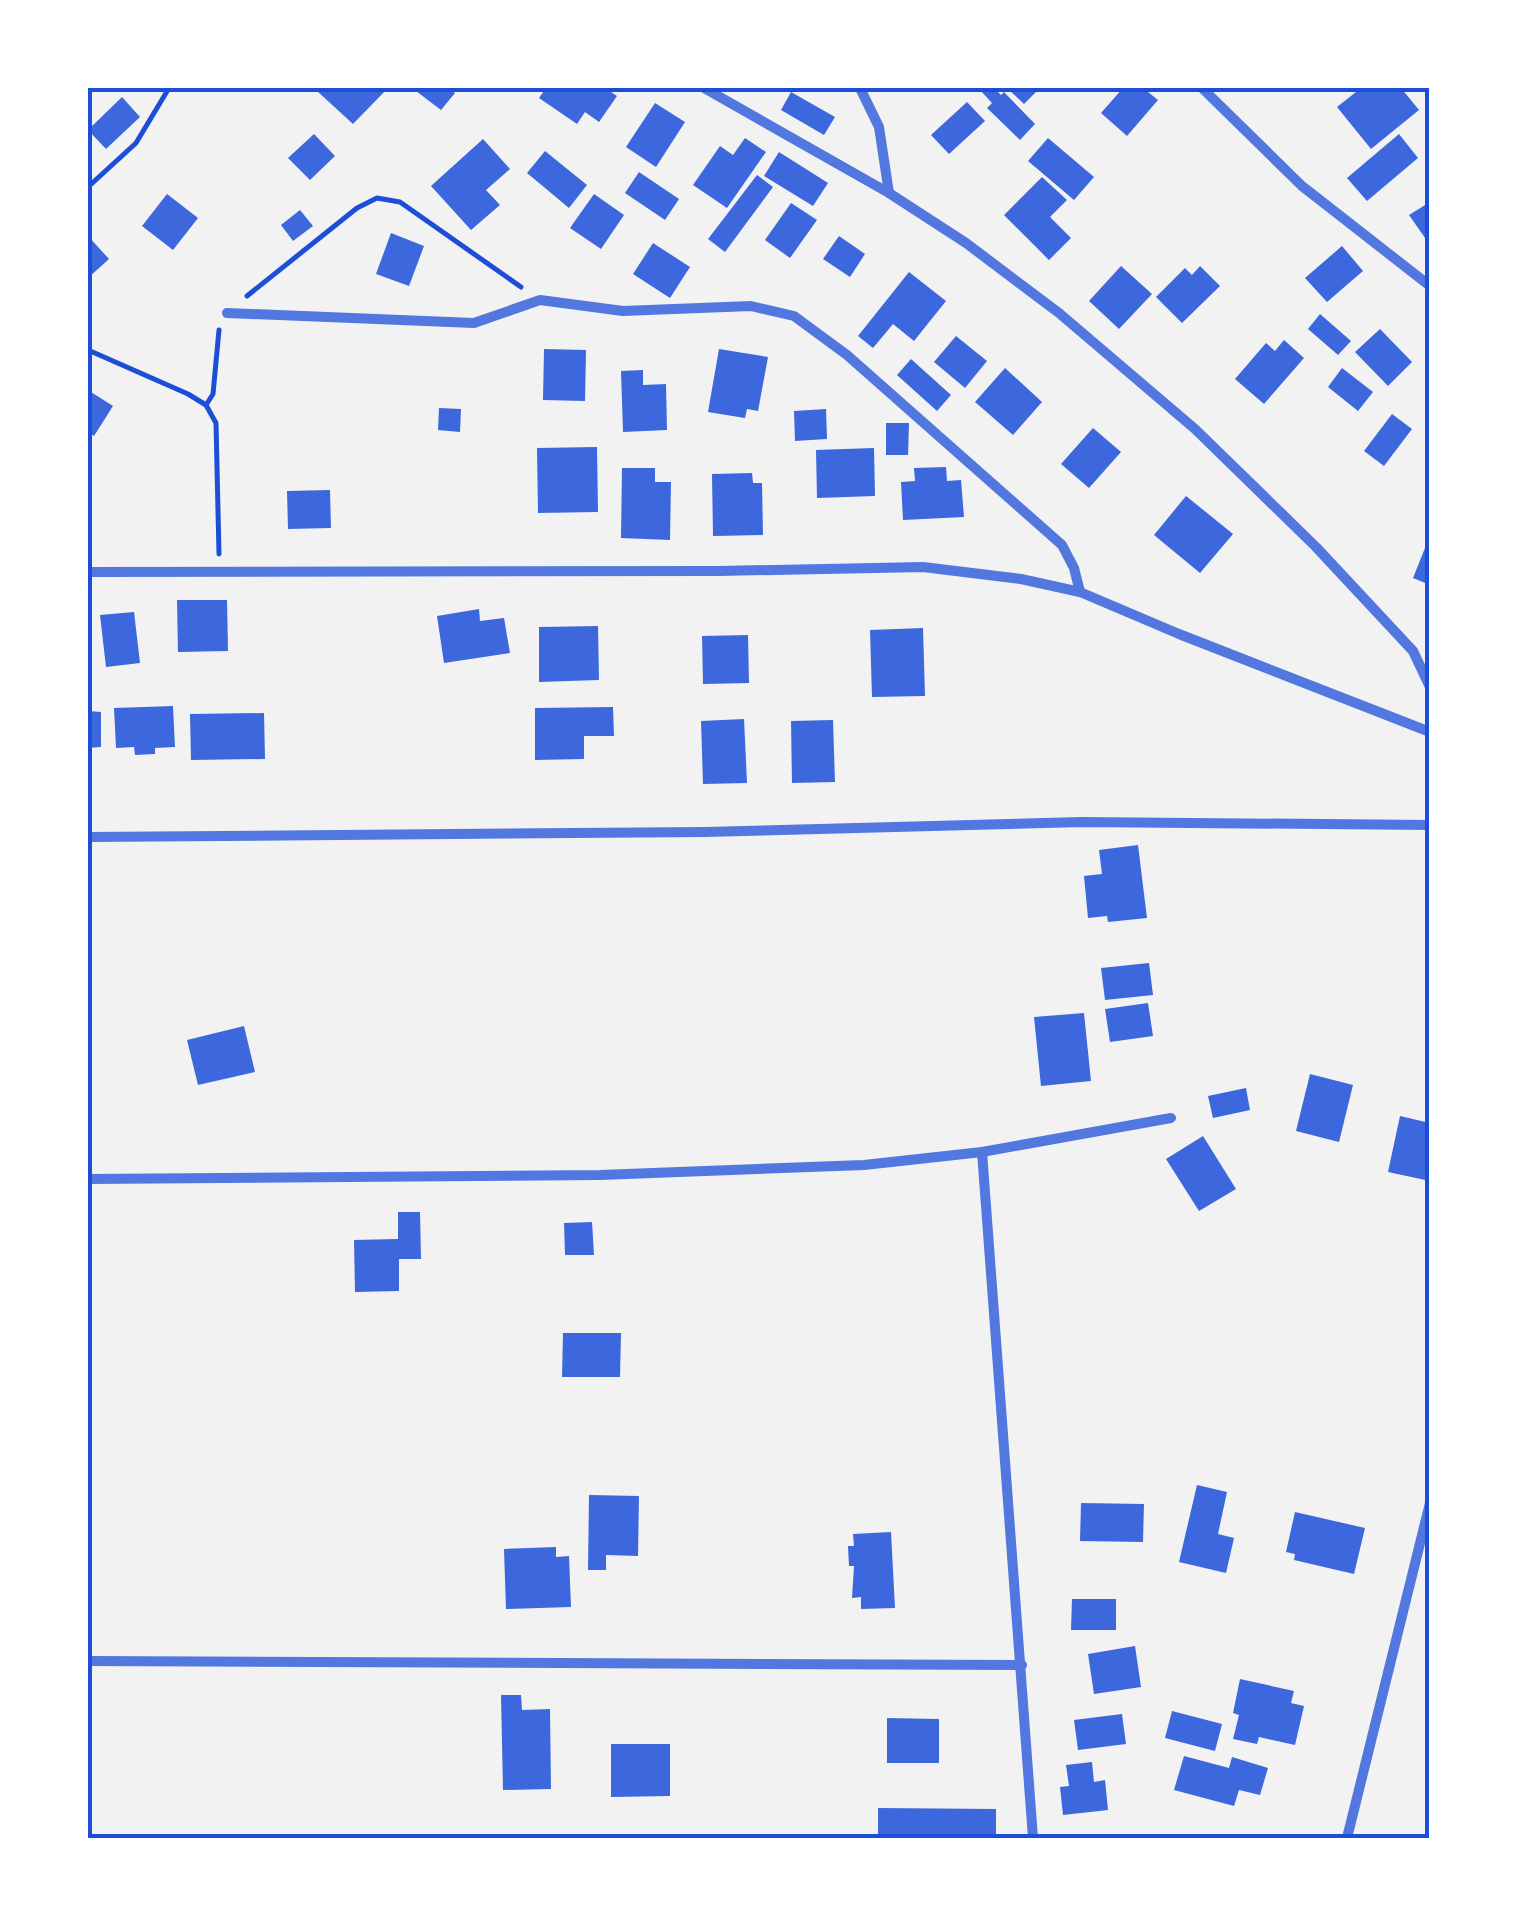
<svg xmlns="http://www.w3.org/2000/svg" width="1517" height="1926" font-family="'Noto Serif',serif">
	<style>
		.building { fill: #3d67dc }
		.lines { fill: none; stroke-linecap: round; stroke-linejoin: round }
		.path { stroke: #1d4ed8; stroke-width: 5 }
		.minor { stroke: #5277de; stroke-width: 10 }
		.neatline { fill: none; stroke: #1d4ed8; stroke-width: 4 }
	</style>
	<rect width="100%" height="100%" fill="#f2f2f2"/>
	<g class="building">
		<polygon points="320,88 388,88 353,124 317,91"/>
		<polygon points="412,88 448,88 455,93 441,110"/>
		<polygon points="546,88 605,88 617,96 599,122 585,112 577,124 539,98"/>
		<polygon points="983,88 994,88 1001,95 1004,92 1035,124 1020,140 987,108 992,103 980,90"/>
		<polygon points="1007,88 1040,88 1024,104"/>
		<polygon points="1123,88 1143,88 1158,100 1127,136 1101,113"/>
		<polygon points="1361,88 1401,88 1419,110 1371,149 1337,107"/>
		<polygon points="791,92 835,117 824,135 781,110"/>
		<polygon points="122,97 140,117 106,149 88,130"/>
		<polygon points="967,102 985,121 949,154 931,135"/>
		<polygon points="655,103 685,122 656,167 626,147"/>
		<polygon points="314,134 335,156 310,180 288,158"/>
		<polygon points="1399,134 1418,158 1367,201 1347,178"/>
		<polygon points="745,138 766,152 727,208 693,185 720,146 733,155"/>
		<polygon points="1048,138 1094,177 1074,200 1028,161"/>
		<polygon points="483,139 510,169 486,190 500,205 471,230 431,186"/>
		<polygon points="545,151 587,185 569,208 527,173"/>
		<polygon points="779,152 828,183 813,206 764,176"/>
		<polygon points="639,172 679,199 665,220 625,193"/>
		<polygon points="757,175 773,187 725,252 708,239"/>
		<polygon points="1042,177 1067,200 1050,217 1071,238 1049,260 1004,215"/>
		<polygon points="167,194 198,218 173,250 142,226"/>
		<polygon points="594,194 624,215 601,249 570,228"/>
		<polygon points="1430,202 1430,245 1409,215"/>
		<polygon points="791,203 817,220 790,258 765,240"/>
		<polygon points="300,210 313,226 293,241 281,225"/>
		<polygon points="391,233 424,246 409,286 376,274"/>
		<polygon points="88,236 109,259 88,278"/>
		<polygon points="839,236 865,254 850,277 823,259"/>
		<polygon points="653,243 690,267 670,298 633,274"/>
		<polygon points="1342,246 1363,271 1327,302 1305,278"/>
		<polygon points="1121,266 1152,294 1119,329 1089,301"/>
		<polygon points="1200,266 1220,286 1182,323 1156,297 1185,268 1192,275"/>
		<polygon points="909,272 946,301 914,341 893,324 873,348 858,336"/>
		<polygon points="1320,314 1351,341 1338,355 1308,329"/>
		<polygon points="1380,329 1412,362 1388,386 1355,352"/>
		<polygon points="956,336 987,361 965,388 934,362"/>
		<polygon points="1284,340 1304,358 1264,404 1235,379 1266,343 1275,351"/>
		<polygon points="544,349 586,350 585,401 543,400"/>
		<polygon points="719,349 768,357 758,411 747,409 745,418 708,412"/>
		<polygon points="911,359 951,395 937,411 897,375"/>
		<polygon points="1005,368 1042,402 1013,435 975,402"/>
		<polygon points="1342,368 1373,392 1358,411 1328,387"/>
		<polygon points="643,370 643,385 666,384 667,430 623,432 621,371"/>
		<polygon points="91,392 113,406 94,436 88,432 88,398"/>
		<polygon points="439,408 461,409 460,432 438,430"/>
		<polygon points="826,409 827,439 795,441 794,411"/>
		<polygon points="1392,414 1412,429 1384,466 1364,451"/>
		<polygon points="886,423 909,423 908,455 886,455"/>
		<polygon points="1093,428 1121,452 1089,488 1061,464"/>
		<polygon points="597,447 598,512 538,513 537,448"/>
		<polygon points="874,448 875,496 817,498 816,450"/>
		<polygon points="946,467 947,481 961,480 964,517 903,520 901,482 915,481 914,468"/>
		<polygon points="622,468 655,468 655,482 671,482 670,540 621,538"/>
		<polygon points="752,473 753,483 762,483 763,535 713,536 712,474"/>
		<polygon points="330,490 331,528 288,529 287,491"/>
		<polygon points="1186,496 1233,534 1200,573 1154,535"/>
		<polygon points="1429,538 1430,538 1430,585 1413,578"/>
		<polygon points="177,600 227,600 228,651 178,652"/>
		<polygon points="479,609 480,621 504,618 510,653 444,663 437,616"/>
		<polygon points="134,612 140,663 106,667 100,615"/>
		<polygon points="598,626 599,680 539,682 539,627"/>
		<polygon points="923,628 925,696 872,697 870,630"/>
		<polygon points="748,635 749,683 703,684 702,636"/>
		<polygon points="173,706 175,747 155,748 155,754 135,755 134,747 116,748 114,708"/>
		<polygon points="613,707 614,736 584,736 584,759 535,760 535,708"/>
		<polygon points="88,711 101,712 101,747 88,748"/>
		<polygon points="264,713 265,759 191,760 190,714"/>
		<polygon points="744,719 747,783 703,784 701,721"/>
		<polygon points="833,720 835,782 792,783 791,721"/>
		<polygon points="1138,845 1147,918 1108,922 1107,916 1088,918 1084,876 1102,874 1099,850"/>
		<polygon points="1149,963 1153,995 1105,1000 1101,968"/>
		<polygon points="1148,1003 1153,1036 1110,1042 1105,1009"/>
		<polygon points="1084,1013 1091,1081 1041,1086 1034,1017"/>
		<polygon points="244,1026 255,1072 198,1085 187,1040"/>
		<polygon points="1310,1074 1353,1085 1339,1142 1296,1131"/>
		<polygon points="1246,1088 1250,1110 1213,1118 1208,1096"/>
		<polygon points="1400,1116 1430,1123 1430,1181 1388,1172"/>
		<polygon points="1203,1136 1236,1189 1199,1211 1166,1159"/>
		<polygon points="398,1212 420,1212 421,1259 399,1259 399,1291 355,1292 354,1240 398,1239"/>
		<polygon points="592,1222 594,1255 565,1255 564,1223"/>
		<polygon points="563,1333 621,1333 620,1377 562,1377"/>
		<polygon points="1197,1485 1227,1492 1218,1534 1234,1538 1226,1573 1179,1562"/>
		<polygon points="589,1495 639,1496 638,1556 606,1555 606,1570 588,1570"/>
		<polygon points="1081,1503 1144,1504 1143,1542 1080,1541"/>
		<polygon points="1295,1512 1365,1528 1354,1574 1294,1560 1295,1554 1286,1552"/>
		<polygon points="891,1532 895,1608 861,1609 861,1597 852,1598 854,1566 849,1566 848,1546 854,1546 853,1534"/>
		<polygon points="556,1547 556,1557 569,1556 571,1607 506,1609 504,1549"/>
		<polygon points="1072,1599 1116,1599 1116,1630 1071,1630"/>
		<polygon points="1135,1646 1141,1687 1094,1694 1088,1654"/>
		<polygon points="1240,1679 1294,1691 1291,1703 1304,1706 1295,1745 1259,1737 1257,1744 1233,1739 1239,1715 1233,1713"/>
		<polygon points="501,1695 521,1695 522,1710 550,1709 551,1789 503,1790"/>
		<polygon points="1172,1711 1222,1724 1215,1751 1165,1738"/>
		<polygon points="1122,1714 1126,1744 1078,1750 1074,1720"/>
		<polygon points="887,1718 939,1719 939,1763 887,1763"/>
		<polygon points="611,1744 670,1744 670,1796 611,1797"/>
		<polygon points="1184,1756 1229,1768 1232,1757 1268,1768 1260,1795 1239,1790 1234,1806 1174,1790"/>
		<polygon points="1092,1762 1094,1782 1105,1780 1108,1810 1063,1815 1060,1787 1069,1786 1066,1765"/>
		<polygon points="878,1808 996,1809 996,1838 878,1836"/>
	</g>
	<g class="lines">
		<g class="path">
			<polyline points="88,187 136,143 169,88"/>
			<polyline points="247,296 357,208 377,198 400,202 521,287"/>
			<polyline points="88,350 188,394 206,405 216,423 219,554"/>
			<polyline points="206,405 213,394 219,330"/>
		</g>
		<g class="minor">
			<polyline points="704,88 889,193 966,243 1059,313 1195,429 1316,547 1413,651 1430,687"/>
			<polyline points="860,88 879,127 889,193"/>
			<polyline points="1202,88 1302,186 1430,286"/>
			<polyline points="227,313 474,323 540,300 623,311 751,306 794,316 847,355 1062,545 1074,568 1080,592"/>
			<polyline points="88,572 719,571 923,567 1021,579 1080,592 1179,634 1430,732"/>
			<polyline points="88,837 705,832 1082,822 1430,825"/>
			<polyline points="982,1152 1033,1838"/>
			<polyline points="88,1179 600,1175 864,1165 982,1152 1171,1118"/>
			<polyline points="88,1661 1022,1665"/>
			<polyline points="1347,1838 1430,1503"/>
		</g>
	</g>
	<rect width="1517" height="1926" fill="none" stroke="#ffffff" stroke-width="180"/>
	<rect x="90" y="90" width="1337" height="1746" class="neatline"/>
</svg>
